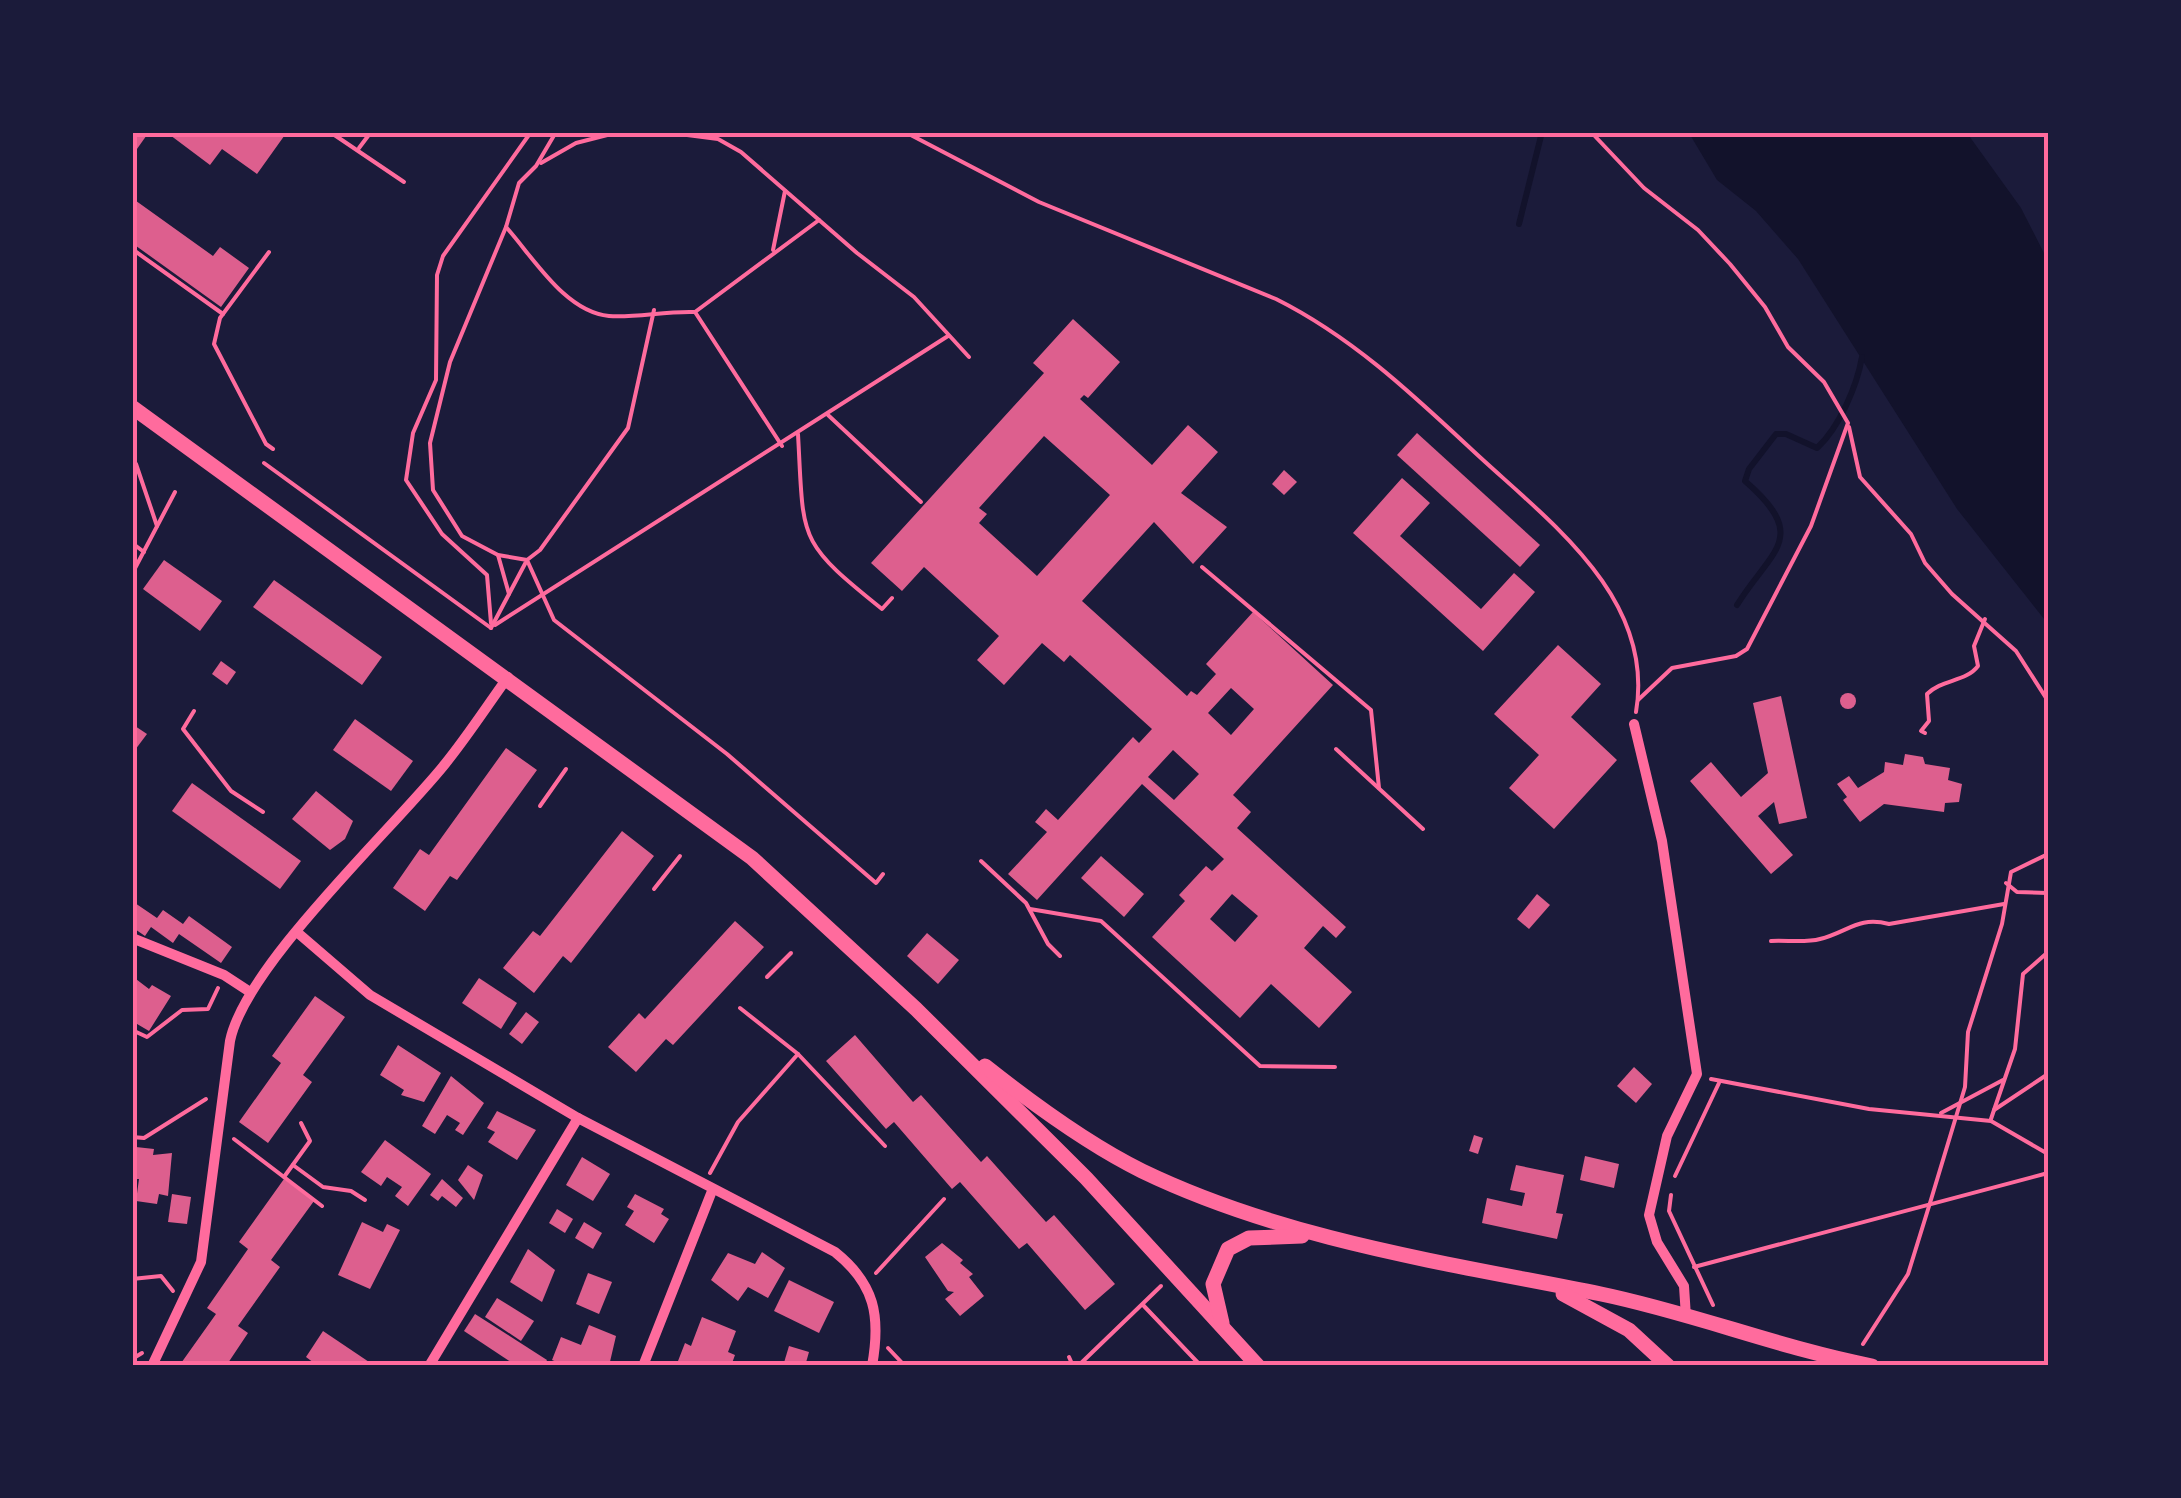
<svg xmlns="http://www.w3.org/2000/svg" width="2181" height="1498" font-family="'Golos Text',sans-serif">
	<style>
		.water { fill: #12122b }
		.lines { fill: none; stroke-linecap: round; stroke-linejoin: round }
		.stream { stroke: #12122b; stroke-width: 6 }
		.building { fill: #dd5f8e; fill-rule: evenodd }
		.path { stroke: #ff6b9d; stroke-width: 4 }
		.minor { stroke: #ff6b9d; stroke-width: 10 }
		.primary { stroke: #ff6b9d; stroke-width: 15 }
		.neatline { fill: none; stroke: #ff6b9d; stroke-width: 4 }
	</style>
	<rect width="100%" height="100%" fill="#1b1b3a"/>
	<polygon class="water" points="1689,133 1967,133 2021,208 2048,261 2048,624 1957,509 1798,259 1756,211 1717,180"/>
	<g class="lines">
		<g class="stream">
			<polyline points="1519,224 1542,132"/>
			<path d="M1737,605C1771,550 1811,538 1745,481L1749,469L1776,434H1786L1817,448C1839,428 1857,386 1862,357"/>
		</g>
	</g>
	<g class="building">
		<polygon points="132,132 149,132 132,156"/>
		<polygon points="166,132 287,132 257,174 222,149 210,165"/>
		<polygon points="132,198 213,256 220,247 249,268 221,307 132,243"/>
		<path d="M1073,319L1120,362L1088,398L1084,395L1080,399L1152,465L1188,425L1218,452L1181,493L1227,527L1193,564L1154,522L1082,601L1187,696L1191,691L1197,695L1216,674L1206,664L1253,612L1333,685L1233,795L1251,812L1237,828L1346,927L1336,938L1323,926L1304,948L1352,992L1319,1028L1271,984L1240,1018L1152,937L1185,901L1179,895L1206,866L1212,871L1224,859L1142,784L1037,900L1008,874L1047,832L1035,822L1046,809L1058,820L1133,737L1139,743L1152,729L1070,655L1064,662L1042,643L1004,685L977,660L999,636L924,567L902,591L871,563L1044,373L1033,363ZM1044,436L1110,495L1037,576L979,523L987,514L979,508ZM1231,688L1254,709L1231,735L1208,713ZM1173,750L1199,774L1174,800L1148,777ZM1232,894L1258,916L1235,942L1210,919Z"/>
		<polygon points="1417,433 1540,545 1520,567 1397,455"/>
		<polygon points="1284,470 1297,482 1284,495 1272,484"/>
		<polygon points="1402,478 1430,503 1400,536 1481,609 1514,573 1535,592 1483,651 1353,533"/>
		<polygon points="164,560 222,601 200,631 143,589"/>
		<polygon points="274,580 382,657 362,685 253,607"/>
		<polygon points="1558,645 1601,684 1571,717 1617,760 1554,829 1509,788 1539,755 1494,714"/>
		<polygon points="221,661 236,672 227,685 212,674"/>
		<circle cx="1848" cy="701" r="8"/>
		<polygon points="1781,696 1807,818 1779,824 1774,802 1758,816 1793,855 1771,874 1690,781 1711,762 1741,797 1768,773 1753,703"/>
		<polygon points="355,719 413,761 391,791 333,750"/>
		<polygon points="132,724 147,734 132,754"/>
		<polygon points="506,748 537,770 457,880 450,876 425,911 393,888 420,849 429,855"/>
		<polygon points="1905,754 1923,757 1925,764 1950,768 1948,780 1962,784 1959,802 1945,803 1944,812 1884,804 1860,822 1843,800 1847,797 1837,784 1849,776 1858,788 1884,772 1885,762 1903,765"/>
		<polygon points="192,783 301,861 280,889 172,811"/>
		<polygon points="316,791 353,821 345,839 330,850 292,819"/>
		<polygon points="622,831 654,856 571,963 563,956 534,993 503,968 533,931 540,936"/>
		<polygon points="1101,856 1144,894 1124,917 1081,878"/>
		<polygon points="1537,894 1550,905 1529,929 1517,919"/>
		<polygon points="132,901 157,918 163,910 183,924 189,916 232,947 221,963 179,934 173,943 151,927 145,936 132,927"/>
		<polygon points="735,921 764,947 673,1045 666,1039 636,1072 608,1047 639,1013 645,1019"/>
		<polygon points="927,933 959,960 938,984 907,956"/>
		<polygon points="132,976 149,989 152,985 171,996 149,1031 132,1021"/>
		<polygon points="479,978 517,1003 501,1029 462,1003"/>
		<polygon points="315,996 345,1017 303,1075 312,1082 268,1143 239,1122 281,1063 272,1056"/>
		<polygon points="526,1012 539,1022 522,1044 509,1034"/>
		<polygon points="855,1035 913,1102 921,1095 981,1162 987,1156 1046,1222 1054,1215 1115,1284 1085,1310 1027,1243 1019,1249 960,1182 952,1189 894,1122 886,1129 826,1061"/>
		<polygon points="398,1045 441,1073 424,1102 401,1095 404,1090 380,1075"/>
		<polygon points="1634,1067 1652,1084 1636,1103 1617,1086"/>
		<polygon points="451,1076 484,1103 463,1135 455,1130 460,1123 447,1115 435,1134 422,1126"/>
		<polygon points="497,1111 536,1130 517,1160 488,1142 495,1132 487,1128"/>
		<polygon points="1474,1135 1483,1138 1478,1154 1469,1151"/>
		<polygon points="385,1140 431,1174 408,1206 395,1196 402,1187 387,1177 381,1186 361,1172"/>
		<polygon points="136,1147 154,1149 153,1155 172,1153 168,1196 159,1194 157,1204 136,1201 139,1179 132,1179"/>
		<polygon points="1585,1156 1619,1164 1614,1188 1580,1180"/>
		<polygon points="582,1157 610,1174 593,1201 566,1185"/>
		<polygon points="468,1165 483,1175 474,1200 458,1180"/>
		<polygon points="1516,1165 1564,1175 1556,1213 1563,1214 1557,1239 1482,1223 1487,1198 1522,1206 1525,1193 1510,1190"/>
		<polygon points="284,1179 314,1201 271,1260 280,1267 238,1326 248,1333 226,1366 179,1366 216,1314 207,1308 248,1249 239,1242"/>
		<polygon points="442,1179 463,1198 456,1207 442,1196 438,1201 430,1195"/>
		<polygon points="172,1194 191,1197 187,1224 168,1222"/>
		<polygon points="635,1194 664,1209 661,1214 669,1219 654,1243 625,1225 634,1211 627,1207"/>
		<polygon points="557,1209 573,1219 565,1233 549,1223"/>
		<polygon points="362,1222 383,1232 387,1224 400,1230 370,1289 338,1275"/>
		<polygon points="584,1222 602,1233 593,1249 575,1238"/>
		<polygon points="942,1243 963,1260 960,1263 973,1274 969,1277 984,1296 960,1316 945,1299 954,1292 948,1291 925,1257"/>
		<polygon points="528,1249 555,1270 542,1302 510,1282"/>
		<polygon points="762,1252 785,1268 768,1298 748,1287 738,1301 711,1280 728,1253 755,1264"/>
		<polygon points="588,1273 612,1282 599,1314 576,1304"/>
		<polygon points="789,1280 834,1302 819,1333 774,1311"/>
		<polygon points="497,1298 534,1321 521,1341 485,1317"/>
		<polygon points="475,1314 547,1360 544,1366 517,1366 464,1331"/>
		<polygon points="702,1317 736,1331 728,1352 735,1355 731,1366 690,1366 678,1361 685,1343 691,1346"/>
		<polygon points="589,1325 616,1336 609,1366 566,1366 552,1360 561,1337 581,1345"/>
		<polygon points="323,1331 375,1366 318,1366 306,1357"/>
		<polygon points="789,1346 809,1352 805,1366 783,1366"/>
	</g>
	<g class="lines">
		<g class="path">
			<polyline points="330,132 404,182"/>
			<polyline points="664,132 718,139 741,152 857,253 914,297 969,357"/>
			<path d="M905,132L1039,202L1276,299C1350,336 1409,391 1469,447C1543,517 1656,595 1636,712"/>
			<polyline points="1591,132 1644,188 1698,230 1730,264 1765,307 1788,347 1824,382 1848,423 1811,526 1747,649 1736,656 1672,668 1638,700"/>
			<polyline points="359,148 371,132"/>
			<polyline points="541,163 576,143 619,132"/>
			<path d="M506,227C533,257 565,312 609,316C635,318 665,311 694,312"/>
			<polyline points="132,249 223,314"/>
			<polyline points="773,250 785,191"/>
			<polyline points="269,252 220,318 214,344 266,444 273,449"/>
			<polyline points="654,310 628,428 540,550 527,560 554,620 727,754 876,883 883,874"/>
			<polyline points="2046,320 2048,319"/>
			<polyline points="828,415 921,502"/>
			<polyline points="1849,427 1860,477 1911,534 1925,563 1952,594 2016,651 2048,701"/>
			<path d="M798,434C804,541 796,540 882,609L892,598"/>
			<polyline points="782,446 695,312 819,220"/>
			<polyline points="264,463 491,628"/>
			<polyline points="136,464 157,526"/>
			<polyline points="132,543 144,552"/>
			<polyline points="498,555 509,594"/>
			<polyline points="1202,567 1371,710 1379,788"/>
			<polyline points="132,574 175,492"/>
			<polyline points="491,623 487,575 442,534 406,480 413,433 436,380 437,275 443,256 531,132"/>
			<polyline points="495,625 948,336"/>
			<polyline points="491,628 527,560 498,555 462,536 433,490 430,443 450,362 506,227 519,183 536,166 556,132"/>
			<polyline points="194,711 183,729 231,791 263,812"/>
			<path d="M1925,733L1921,731L1929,721L1927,694C1942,679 1966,682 1978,666L1974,646L1985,619"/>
			<polyline points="1336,749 1423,829"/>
			<polyline points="540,806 566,769"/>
			<polyline points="981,861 1026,903 1048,944 1060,956"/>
			<polyline points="2006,883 2017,892 2048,893"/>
			<polyline points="654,889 680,856"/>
			<polyline points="1030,909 1101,921 1260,1066 1335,1067"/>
			<path d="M1771,941C1786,940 1806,943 1820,939C1848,932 1858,916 1889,924L2004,904"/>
			<polyline points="767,977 791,953"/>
			<polyline points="740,1008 798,1054 885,1146"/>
			<polyline points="132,1030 147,1037 182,1010 208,1009 218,988"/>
			<polyline points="1711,1079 1869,1109 1991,1121 2048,1154"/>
			<polyline points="1994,1110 2015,1049 2023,974 2048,952"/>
			<polyline points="1941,1113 2003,1080"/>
			<polyline points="1991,1119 1994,1110 2048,1074"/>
			<polyline points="132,1137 144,1138 206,1099"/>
			<polyline points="234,1139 322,1206"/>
			<polyline points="293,1165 323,1187 351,1191 365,1200"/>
			<polyline points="710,1173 738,1122 798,1054"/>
			<polyline points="1675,1176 1719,1083"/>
			<polyline points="284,1177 310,1141 301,1123"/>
			<polyline points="1671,1195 1669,1211 1713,1305"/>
			<polyline points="1694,1267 2048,1173"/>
			<polyline points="876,1273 944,1199"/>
			<polyline points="132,1279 161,1276 173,1291"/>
			<polyline points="1143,1305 1201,1366"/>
			<polyline points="1863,1344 1908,1274 1930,1203 1965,1087 1968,1032 2002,924 2011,872 2048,854"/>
			<polyline points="888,1348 905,1366"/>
			<polyline points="1069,1357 1073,1366"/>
			<polyline points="132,1359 142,1353"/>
			<polyline points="1078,1366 1161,1286"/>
		</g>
		<g class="minor">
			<polyline points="1634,724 1662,841 1697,1074 1667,1136 1649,1215 1657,1242 1684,1286 1686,1317"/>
			<path d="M298,933L370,995L578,1118L835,1252C875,1284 881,1316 872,1366"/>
			<polyline points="132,938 224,975 250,992"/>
			<path d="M152,1366L201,1262L230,1041C245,966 392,830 445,764C467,737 487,706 508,677"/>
			<polyline points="429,1366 578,1118"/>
			<polyline points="643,1366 712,1191"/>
		</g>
		<g class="primary">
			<polyline points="132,407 752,858 916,1009 1086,1178 1258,1366"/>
			<path d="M985,1066C1033,1104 1087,1144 1142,1171C1285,1240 1447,1263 1601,1294C1693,1313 1780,1348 1872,1366"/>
			<polyline points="1563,1294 1629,1330 1668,1366"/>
			<polyline points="1222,1323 1213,1284 1228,1249 1249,1238 1302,1236"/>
		</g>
	</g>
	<rect width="2181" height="1498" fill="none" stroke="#1b1b3a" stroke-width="270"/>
	<rect x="135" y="135" width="1911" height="1228" class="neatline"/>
</svg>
